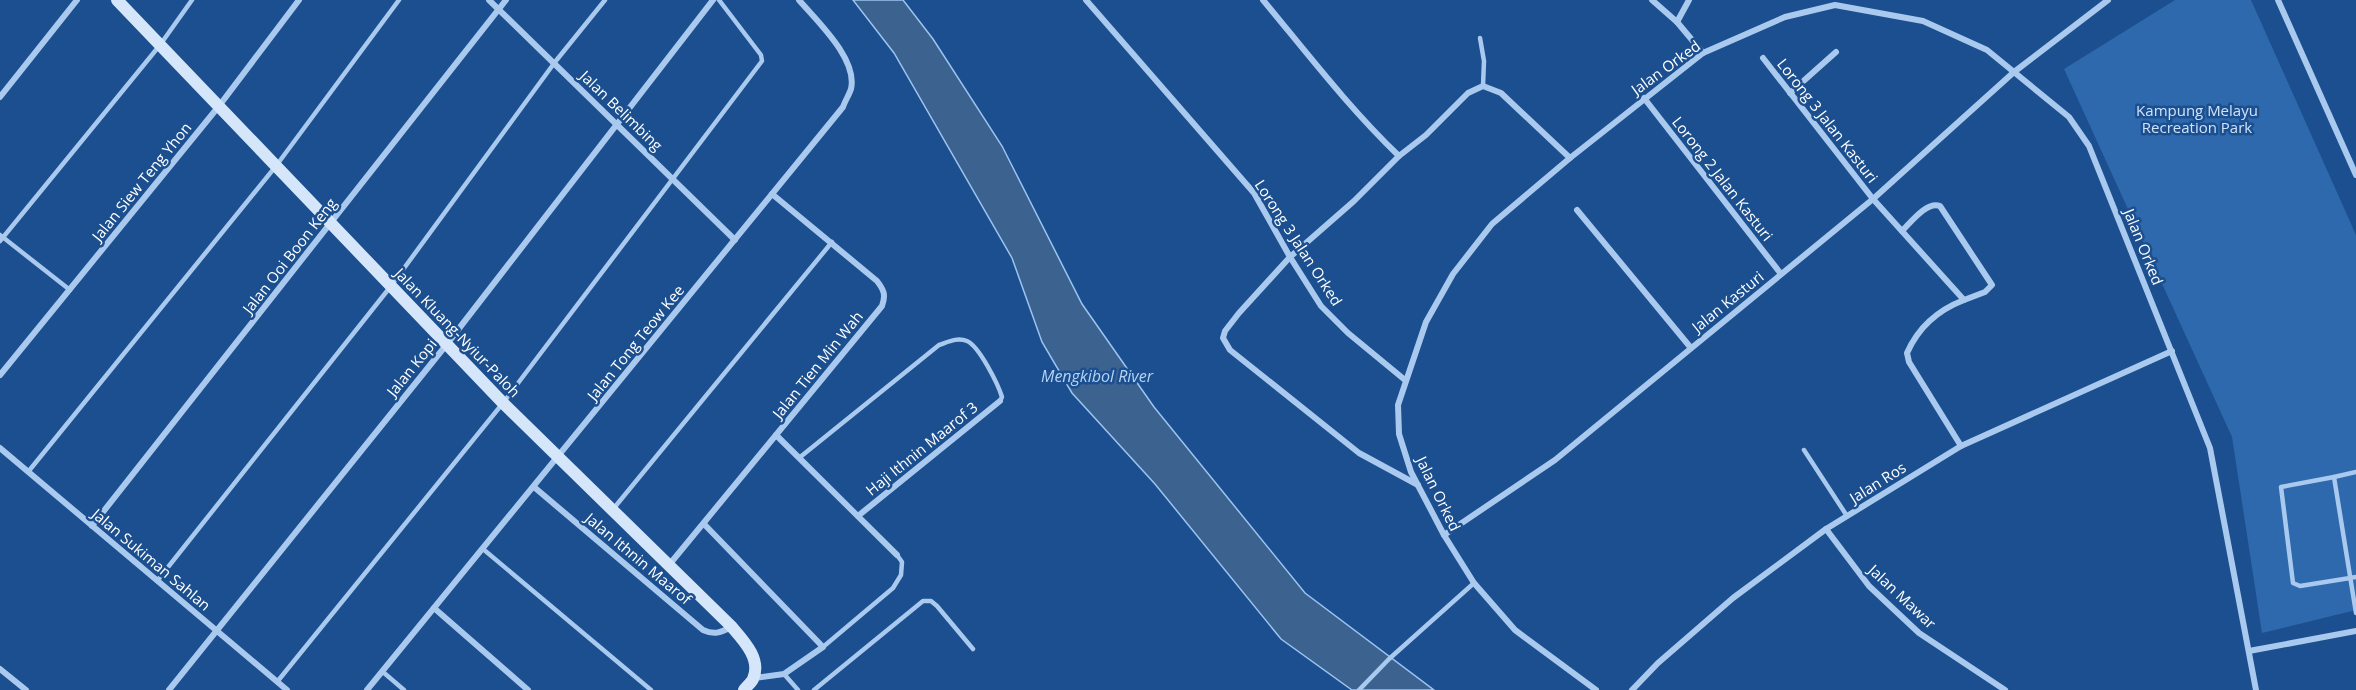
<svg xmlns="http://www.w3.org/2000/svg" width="2356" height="690" font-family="'Open Sans',sans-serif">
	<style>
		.green { fill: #2e69ad }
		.water { fill: #3c6290; stroke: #9cc4f0; stroke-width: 1.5 }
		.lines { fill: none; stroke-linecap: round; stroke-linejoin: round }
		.lane { stroke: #a9c9ee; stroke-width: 4.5 }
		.street { stroke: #a9c9ee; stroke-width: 6 }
		.secondary { stroke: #d6e6fa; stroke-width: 12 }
		.labels { text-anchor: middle; stroke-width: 5; stroke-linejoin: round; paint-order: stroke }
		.street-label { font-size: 15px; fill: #fff; stroke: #1b4f8f }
		.park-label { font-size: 15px; fill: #cfe3fa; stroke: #1b4f8f }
		.water-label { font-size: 16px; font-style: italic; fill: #b5d3f5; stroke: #1b4f8f }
	</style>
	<rect width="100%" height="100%" fill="#1b4f8f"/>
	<polygon class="green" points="2175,0 2251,0 2356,235 2356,610 2262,633 2232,437 2064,69"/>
	<polygon class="water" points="853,0 903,0 933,39 1002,146 1082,304 1154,407 1305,593 1434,690 1352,690 1281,639 1155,484 1072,393 1042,342 1012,258 894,53"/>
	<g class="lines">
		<g class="lane">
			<polyline points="1480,38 1484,61 1483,86"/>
			<polyline points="0,235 70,290"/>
			<polyline points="0,241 160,45 192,0"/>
			<polyline points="1804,450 1847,516"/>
			<path d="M799,458L939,345C948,342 957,337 967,341C979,346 998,384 1002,397L1000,401"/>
			<polyline points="28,472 276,166 399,0"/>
			<polyline points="2334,477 2356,472"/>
			<polyline points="614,508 832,242"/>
			<polyline points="483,549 651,690"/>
			<polyline points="2356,577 2350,578 2300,586 2293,583 2281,487 2334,477 2356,613"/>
			<polyline points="157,581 391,286 555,62 605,0"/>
			<polyline points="823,647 893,588 901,575 902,562 897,555"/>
			<polyline points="383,672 404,690"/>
			<polyline points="784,674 798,690"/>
			<polyline points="277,682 503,403 762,61 761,55 719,0"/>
			<polyline points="814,690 923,601 931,601 937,606 973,649"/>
			<polyline points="1359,690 1389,659 1474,583"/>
		</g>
		<g class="street">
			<polyline points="489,0 735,240"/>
			<polyline points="1086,0 1254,193 1290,257 1321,306 1348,333 1405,380"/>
			<path d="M1263,0C1307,53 1349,108 1399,156L1426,135L1468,93L1483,86L1501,93L1570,158"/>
			<polyline points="1652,0 1677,22 1703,53"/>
			<polyline points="2278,0 2356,175"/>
			<polyline points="1677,22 1689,0"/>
			<path d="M1763,58L1873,199L1964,300C1938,310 1918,328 1907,353L1909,362L1961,446"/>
			<polyline points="1790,93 1836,52"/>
			<polyline points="0,97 77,0"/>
			<polyline points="1644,98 1781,274"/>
			<polyline points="1399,156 1354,201 1290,257 1239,313 1225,331 1223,338 1230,350 1359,453 1418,485"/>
			<polyline points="1577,210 1691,348"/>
			<path d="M1902,231C1911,222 1927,201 1940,206L1992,285L1985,292L1964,300"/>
			<polyline points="0,375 219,106 299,0"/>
			<polyline points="776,435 897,555"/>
			<polyline points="0,448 287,690"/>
			<path d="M534,487L703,630C714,635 720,633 731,627"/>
			<polyline points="858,516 1000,401"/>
			<polyline points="704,524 823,647 784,674 754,678"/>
			<polyline points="92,526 506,0"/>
			<polyline points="1826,529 1869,586 1919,633 2005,690"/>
			<polyline points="1444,535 1555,460 1873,199 2014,72 2108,0"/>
			<path d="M669,565L882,306C886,295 884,290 877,281L772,194"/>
			<polyline points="434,608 528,690"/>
			<polyline points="2249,651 2356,631"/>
			<polyline points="0,669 26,690"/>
			<polyline points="169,690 447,344 713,0"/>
			<path d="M367,690L843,107C845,101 849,95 851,89C858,59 817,21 799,0"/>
			<polyline points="1596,690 1515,630 1474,583 1444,535 1411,472 1399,434 1398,405 1426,322 1453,274 1492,224 1570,158 1703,53 1785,17 1835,5 1923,21 1987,50 2069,117 2089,146 2210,448 2256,690"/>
			<polyline points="1632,690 1658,663 1733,598 1826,529 1961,446 2172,351"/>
		</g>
		<path class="secondary" d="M117,0L503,403L731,626C743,640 762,659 753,679C752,682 746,687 744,690"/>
	</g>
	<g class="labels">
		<g class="street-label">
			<text transform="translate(1666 68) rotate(-36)" y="5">Jalan Orked</text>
			<text transform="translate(621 111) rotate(44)" y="5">Jalan Belimbing</text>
			<text transform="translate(1827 121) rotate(52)" y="5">Lorong 3 Jalan Kasturi</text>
			<text transform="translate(1722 179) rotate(52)" y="5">Lorong 2 Jalan Kasturi</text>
			<text transform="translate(142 182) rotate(-51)" y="5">Jalan Siew Teng Yhon</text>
			<text transform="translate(1298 243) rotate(57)" y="5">Lorong 3 Jalan Orked</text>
			<text transform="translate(2143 247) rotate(68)" y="5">Jalan Orked</text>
			<text transform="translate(290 256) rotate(-52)" y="5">Jalan Ooi Boon Keng</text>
			<text transform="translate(1728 302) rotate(-39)" y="5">Jalan Kasturi</text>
			<text transform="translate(457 333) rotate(46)" y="5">Jalan Kluang-Nyiur-Paloh</text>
			<text transform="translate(636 343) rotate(-51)" y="5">Jalan Tong Teow Kee</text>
			<text transform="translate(818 365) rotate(-51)" y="5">Jalan Tien Min Wah</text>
			<text transform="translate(412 368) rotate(-51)" y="5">Jalan Kopi</text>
			<text transform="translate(922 449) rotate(-39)" y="5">Haji Ithnin Maarof 3</text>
			<text transform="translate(1878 483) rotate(-32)" y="5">Jalan Ros</text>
			<text transform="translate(1438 494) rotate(64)" y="5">Jalan Orked</text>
			<text transform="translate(638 559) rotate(40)" y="5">Jalan Ithnin Maarof</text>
			<text transform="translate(151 560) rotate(40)" y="5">Jalan Sukiman Sahlan</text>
			<text transform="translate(1902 597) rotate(43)" y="5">Jalan Mawar</text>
		</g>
		<g class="park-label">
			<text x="2197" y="116">Kampung Melayu<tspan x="2197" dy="17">Recreation Park</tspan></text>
		</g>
		<g class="water-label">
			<text x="1097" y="382">Mengkibol River</text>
		</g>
	</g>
</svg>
